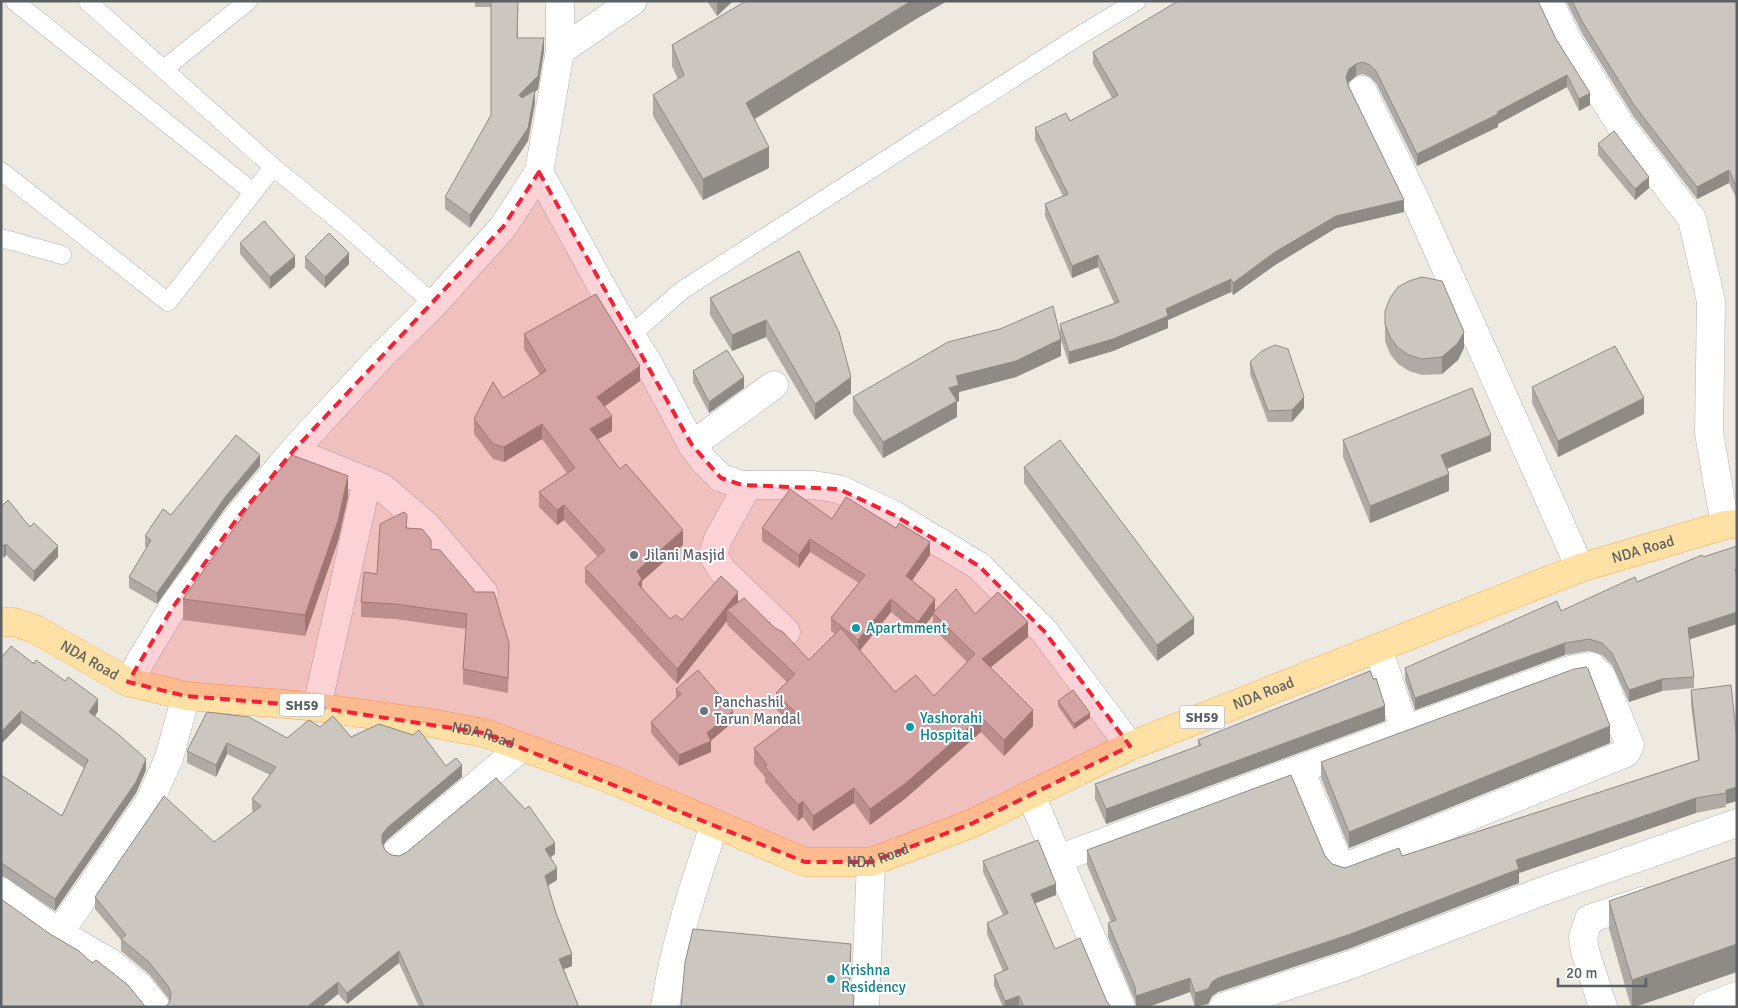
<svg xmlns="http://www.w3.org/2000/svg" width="1738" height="1008" font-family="Signika,sans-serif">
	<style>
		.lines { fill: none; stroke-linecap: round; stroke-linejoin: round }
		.lane-casing { stroke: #b2b6ba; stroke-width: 19 }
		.street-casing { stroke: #b2b6ba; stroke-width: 29 }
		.primary-casing { stroke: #fcac4c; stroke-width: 29 }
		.lane { stroke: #fff; stroke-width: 18 }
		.street { stroke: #fff; stroke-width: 28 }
		.primary { stroke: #ffe1a5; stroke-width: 28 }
		.wall { fill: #afaaa5; fill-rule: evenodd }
		.shaded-wall { fill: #8e8b86 }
		.building { fill: #cbc6c0; stroke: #8e8b86 }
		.marked { fill: #f71f33; fill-opacity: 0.2; stroke: #f71f33; stroke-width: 4; stroke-dasharray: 10 6; stroke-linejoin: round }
		.worship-dot { fill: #6b7280; stroke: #fff; stroke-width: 2 }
		.culture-dot { fill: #0f9aa8; stroke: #fff; stroke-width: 2 }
		.labels { text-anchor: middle; stroke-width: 4; stroke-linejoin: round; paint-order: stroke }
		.shield { fill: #fff; stroke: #8c9092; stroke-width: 1 }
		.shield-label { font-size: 14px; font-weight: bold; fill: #5a6063 }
		.street-label { font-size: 15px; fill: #5a6063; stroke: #fff }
		.worship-label { font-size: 15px; fill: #5b616d; stroke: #fff; text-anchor: start }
		.culture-label { font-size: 15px; fill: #0d838f; stroke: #fff; text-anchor: start }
	</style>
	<rect width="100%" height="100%" fill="#eee9e1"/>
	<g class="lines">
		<g class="lane-casing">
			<g id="lane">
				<polyline points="14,1 253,192"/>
				<polyline points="87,1 273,167 349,229 434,304"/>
				<polyline points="164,69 248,1"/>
				<polyline points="1,171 168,302 273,167"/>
				<polyline points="1,238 62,255"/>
				<polyline points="631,335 681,291 1079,36 1137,1"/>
			</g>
		</g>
		<g class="street-casing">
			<g id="street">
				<polyline points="560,1 560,51 539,172 614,309 647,361 692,445 703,460 721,478 742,485 813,485 839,489 894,515 979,566 1044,631 1130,746"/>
				<polyline points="1549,1 1569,43 1621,126 1692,219 1711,301 1709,433 1725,525"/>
				<polyline points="560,51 633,1"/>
				<polyline points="1362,90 1415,199 1580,568"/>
				<polyline points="692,445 774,385"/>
				<polyline points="307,457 383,488 427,526 484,593"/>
				<polyline points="748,485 718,539 713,555 722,570 786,632"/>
				<polyline points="128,682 173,607 239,516 294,450 382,355 434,304 503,227 539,172"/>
				<polyline points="317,707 367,481"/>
				<polyline points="1300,769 1339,864 1345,867 1626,753 1630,745 1601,676 1591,666 1570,670 1405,730"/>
				<polyline points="1031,795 1058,859 1405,730 1378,648"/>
				<polyline points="397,852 522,747"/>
				<polyline points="1058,859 1121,1007"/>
				<polyline points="1,891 59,933 109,962 139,986 156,1007"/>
				<polyline points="59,933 150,801 169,758 186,696"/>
				<path d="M665,1007C675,942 694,885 715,823"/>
				<polyline points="865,1007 871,862"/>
				<polyline points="1223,1007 1353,964 1540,892 1737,823"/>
				<polyline points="1603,1007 1585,951 1583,937 1589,919 1643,901"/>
				<polyline points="1707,1007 1737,996"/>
			</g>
		</g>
		<g class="primary-casing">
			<g id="primary">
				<path id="s1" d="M1,622H14L35,629L128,682L186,696L308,706L431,723L484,733L610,779L805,862H871L973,823L1130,746L1580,568L1725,525L1737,524"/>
			</g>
		</g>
		<use href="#lane" class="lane"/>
		<use href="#street" class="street"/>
		<use href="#primary" class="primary"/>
	</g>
	<g class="wall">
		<polygon points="475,1 518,1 518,38 544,51 538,89 535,92 535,103 528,141 470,228 445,209 445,197 491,115 491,7 475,7"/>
		<polygon points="707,1 733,1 717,16"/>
		<polygon points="746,1 947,1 916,19 755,119 769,168 703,200 653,116 653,95 678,79 672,66 672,45"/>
		<polygon points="1566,1 1737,1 1737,200 1729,183 1697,199 1634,117 1583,35"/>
		<polygon points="1556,39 1590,105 1579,111 1567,87 1498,124 1498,127 1417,166 1376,83 1370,77 1363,74 1356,76 1349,82 1348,85 1404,212 1336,228 1275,265 1233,295 1231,292 1168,320 1168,328 1113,351 1069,364 1061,340 1061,356 1016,377 959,392 959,401 957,402 957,417 883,458 853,413 853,397 1060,335 1060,324 1114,303 1098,267 1072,278 1045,216 1045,204 1063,196 1035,140 1035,128 1070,121 1112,98 1093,64 1093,52"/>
		<polygon points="1598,144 1649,188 1635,200 1598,155"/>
		<polygon points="240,243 295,267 270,289 240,254"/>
		<polygon points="799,251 851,393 815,420 766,337 732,351 710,315 710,298"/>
		<polygon points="305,257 349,264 325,288 305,268"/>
		<polygon points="1385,311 1464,348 1458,360 1442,374 1422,375 1409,371 1398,364 1390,354 1385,341"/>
		<path d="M524,334L640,381L604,406L612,431L598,439L620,469L683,545L642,581V589L670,619L682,620L738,602L809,660L835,634L831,631V618L859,583L810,552L799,568L762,541V528L832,519L930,555L912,581L935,610L975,614L1028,637L990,668L1033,726L1004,756L981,732L906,798L870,825L854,803L813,831L803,817L798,821L765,782V777L754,764V748L789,722L776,709V693L787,682L727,625V621L677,684L585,583V568L598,557L564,520L557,525L539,507V492L567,473L542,439L504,462L493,459L474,434V419L503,398L540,375L524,349ZM891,612L918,634L933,615V628L967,662L934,696L895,692L860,650Z"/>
		<polygon points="1250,362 1304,408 1292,422 1268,422 1250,374"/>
		<polygon points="693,371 744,388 709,413 693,382"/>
		<polygon points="1532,387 1644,414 1558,457 1532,403"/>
		<polygon points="1343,440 1491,451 1446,469 1449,491 1370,523 1343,457"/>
		<polygon points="260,466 226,507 157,604 129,588 129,577 147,548 145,547 145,536 171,515"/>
		<polygon points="1024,467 1194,634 1157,661 1024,483"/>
		<polygon points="348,497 338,541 305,636 183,620 183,599"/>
		<polygon points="1,507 30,527 58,557 34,582 6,555 4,558 1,555"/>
		<polygon points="407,528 431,549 474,592 509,658 508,693 463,684 463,669 466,629 395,619 361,617 361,602 377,574"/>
		<polygon points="1637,582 1689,640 1694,677 1694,688 1662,691 1629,702 1612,665 1602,655 1589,651 1565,655 1415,710 1405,680 1405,668 1561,611"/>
		<polygon points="34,664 98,711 95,716 146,770 136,793 55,911 3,876 1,876 1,775 62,816 84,768 21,723 1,744"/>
		<polygon points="676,689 733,722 711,741 711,752 679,766 651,733 651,722 676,698"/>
		<polygon points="1691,690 1737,740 1737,801 1726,804 1726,807 1696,813 1519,873 1519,883 1348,949 1218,992 1212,996 1208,1004 1195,1007 1190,992 1148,1007 1136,1007 1135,1001 1108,937 1108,923 1111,922 1087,865 1087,850 1325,856 1332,864 1345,868 1402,856 1698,760 1691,704"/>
		<polygon points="1058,701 1090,718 1074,729 1058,706"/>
		<polygon points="207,712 287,738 320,727 446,766 462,777 387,840 383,846 385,850 391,855 399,856 555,854 551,857 557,880 548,886 556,913 572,966 564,969 578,1007 419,1007 399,963 347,1004 338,994 322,1007 166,1007 170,1002 168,998 149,974 121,951 121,940 95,909 95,897 214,842 254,812 252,811 252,799 270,775 227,754 216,777 187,763 187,751"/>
		<polygon points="1385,721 1106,824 1095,799 1095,784 1198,746 1198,740"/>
		<polygon points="1610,743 1349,848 1321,778 1321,762"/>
		<polygon points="1737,857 1635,1007 1631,1007 1609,929 1609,901"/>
		<polygon points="983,861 1056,895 1035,903 1055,949 1111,1007 1003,1007 994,986 994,975 1003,971 987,934 987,923 1003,915 983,872"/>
	</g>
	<g class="shaded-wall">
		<polygon points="718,1 733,1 717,16 717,2"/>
		<polygon points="911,1 947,1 916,19 746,124 746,103"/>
		<polygon points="544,38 544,51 538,89 535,92 535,103 528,141 470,228 470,215 519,107 519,95"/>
		<polygon points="1356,64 1356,76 1349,82 1346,89 1346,77 1349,69"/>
		<polygon points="1567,75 1567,87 1498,124 1498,127 1417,166 1417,154"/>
		<polygon points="1590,93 1590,105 1579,111 1579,99"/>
		<polygon points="769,147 769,168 703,200 703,179"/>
		<polygon points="1729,170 1729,183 1697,199 1697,187"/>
		<polygon points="1649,177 1649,188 1635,200 1635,189"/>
		<polygon points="1404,200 1404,212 1336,228 1275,265 1233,295 1233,283 1275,252 1336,216"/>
		<polygon points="349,253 349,264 325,288 325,277"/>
		<polygon points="1098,255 1098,267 1072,278 1072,266"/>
		<polygon points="295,256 295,267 270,289 270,277"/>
		<polygon points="1231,279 1231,292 1168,320 1168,328 1113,351 1069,364 1069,352"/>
		<polygon points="766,320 766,337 732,351 732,335"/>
		<polygon points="1464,332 1464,348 1458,360 1442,374 1442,357"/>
		<polygon points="1061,339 1061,356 1016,377 959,392 959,401 957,402 957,417 883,458 883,442 956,376"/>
		<polygon points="640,366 640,381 597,412 597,397"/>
		<polygon points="744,377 744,388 709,413 709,402"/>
		<polygon points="851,377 851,393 815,420 815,404"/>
		<polygon points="1304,397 1304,408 1292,422 1292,410"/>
		<polygon points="1644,398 1644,414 1558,457 1558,441"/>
		<polygon points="612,416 612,431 590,444 590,429"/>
		<polygon points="542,424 542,439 504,462 504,447"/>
		<polygon points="1491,435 1491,451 1441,471 1441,455"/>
		<polygon points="260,455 260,466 226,507 157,604 157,593 226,496"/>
		<polygon points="1449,474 1449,491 1370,523 1370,506"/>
		<polygon points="348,476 348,497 338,541 305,636 305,615"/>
		<polygon points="564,505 564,520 557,525 557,510"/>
		<polygon points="683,530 683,545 642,581 642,594 638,599 637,571"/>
		<polygon points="810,539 810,552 799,568 799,555"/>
		<polygon points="930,542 930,555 906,589 906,576"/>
		<polygon points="6,544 6,555 4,558 4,546"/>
		<polygon points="58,546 58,557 34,582 34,571"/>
		<polygon points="738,592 738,607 727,610 727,621 677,684 677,669"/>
		<polygon points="891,599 891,612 858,653 858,640"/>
		<polygon points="935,599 935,612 933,613 933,615 918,634 918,622"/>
		<polygon points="1737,612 1737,624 1688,640 1688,628"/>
		<polygon points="1194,618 1194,634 1157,661 1157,645"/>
		<polygon points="1028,622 1028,637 982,674 982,659"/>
		<polygon points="1565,643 1565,655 1415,710 1415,698"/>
		<polygon points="1662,679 1662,691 1629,702 1629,690"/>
		<polygon points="98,699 98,711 89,724 89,712"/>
		<polygon points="1385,706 1385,721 1106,824 1106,809"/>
		<polygon points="1033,710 1033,726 1004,756 1004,740"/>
		<polygon points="21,711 21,723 1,744 1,732"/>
		<polygon points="733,711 733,722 710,741 711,741 711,752 679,766 679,755"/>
		<polygon points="1090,713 1090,718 1074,729 1074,724"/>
		<polygon points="981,717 981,732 906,798 870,825 870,809"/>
		<polygon points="1610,726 1610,743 1349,848 1349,832"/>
		<polygon points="227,743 227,754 216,777 216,765"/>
		<polygon points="146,759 146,770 136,793 55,911 55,899"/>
		<polygon points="462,765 462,777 387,840 382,847 382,855 382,835 387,828"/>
		<polygon points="1737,787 1737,801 1726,804 1726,790"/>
		<polygon points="854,788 854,803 813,831 813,816"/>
		<polygon points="1696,798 1696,813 1519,873 1519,883 1348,949 1218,992 1212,996 1208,1004 1195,1007 1195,993 1218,978 1516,860"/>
		<polygon points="803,801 803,817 798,821 798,805"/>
		<polygon points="555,843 555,854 545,861 545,849"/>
		<polygon points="557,868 557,880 545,887 545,876"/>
		<polygon points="1056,884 1056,895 1031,905 1031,894"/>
		<polygon points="851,944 851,964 849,1006 849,986"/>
		<polygon points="1737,944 1737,972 1635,1007 1632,1007 1632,980"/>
		<polygon points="399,951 399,963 347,1004 347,993"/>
		<polygon points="572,954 572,966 559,971 559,959"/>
		<polygon points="1190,978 1190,992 1148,1007 1136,1007 1136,996"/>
		<polygon points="338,982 338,994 322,1007 307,1007"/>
		<polygon points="1019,996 1019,1007 1005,1007 1005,1001"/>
	</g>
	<g class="building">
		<polygon points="491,1 518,1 517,38 544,38 538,76 519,95 522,98 535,90 528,128 470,215 445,197 491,115"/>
		<polygon points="746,1 911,1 746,103 769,147 703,179 653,95 684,75 672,45"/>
		<polygon points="1178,1 1538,1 1556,39 1590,93 1579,99 1567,75 1497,112 1498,114 1417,154 1376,71 1370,65 1363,62 1356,64 1349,69 1346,77 1348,85 1404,200 1336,216 1275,252 1233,283 1231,279 1166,309 1168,316 1113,339 1069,352 1060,324 1119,302 1098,255 1072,266 1045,204 1068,194 1035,128 1066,113 1070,121 1118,95 1093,52"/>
		<polygon points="1572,1 1737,1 1737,188 1729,170 1697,187 1634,105 1583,23"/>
		<polygon points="1614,131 1649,177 1635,189 1598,144"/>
		<polygon points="264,221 295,256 270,277 240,243"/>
		<polygon points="329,233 349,253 325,277 305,257"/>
		<polygon points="799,251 839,332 851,377 815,404 766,320 732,335 710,298"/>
		<polygon points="1422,277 1442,281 1464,332 1458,343 1442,357 1422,359 1409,355 1398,348 1390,337 1385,324 1385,311 1390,298 1398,287 1409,281"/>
		<polygon points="596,294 640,366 597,397 612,416 590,429 620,469 626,464 683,530 637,571 642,579 638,584 670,619 676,615 682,620 721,576 738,592 677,669 585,568 605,550 564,505 557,510 539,492 575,468 542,424 504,447 493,444 474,419 493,382 503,398 546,371 524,334"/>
		<polygon points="1053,306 1061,339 1016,361 956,376 959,385 949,388 957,401 883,442 853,397 948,342 1000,329"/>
		<polygon points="1275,345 1288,349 1304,397 1292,410 1268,411 1250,362 1262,351"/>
		<polygon points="1615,346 1644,398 1558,441 1532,387"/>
		<polygon points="727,350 744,377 709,402 693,371"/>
		<polygon points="1472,388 1491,435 1441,455 1449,474 1370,506 1343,440"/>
		<polygon points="236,435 260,455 226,496 157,593 129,577 151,540 145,536 163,509 171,515"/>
		<polygon points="1060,440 1194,618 1157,645 1024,467"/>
		<polygon points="292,455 348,476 338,521 305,615 183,599 251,505"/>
		<polygon points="790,489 832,519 846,497 896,528 899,523 930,542 906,576 935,599 918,622 891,599 858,640 831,618 865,575 810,539 799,555 762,528"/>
		<polygon points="8,500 30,527 34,523 58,546 34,571 6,544 4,546 1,544 1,507"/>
		<polygon points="404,512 407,515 406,528 422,529 431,540 431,549 440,550 474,590 474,592 494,592 509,643 508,678 463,669 467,614 395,604 361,602 364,572 377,574 380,524"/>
		<polygon points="1737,546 1737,569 1735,569 1737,576 1737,612 1688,628 1694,677 1662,679 1629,690 1612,653 1602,643 1589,639 1565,643 1415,698 1405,668 1557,601 1561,611 1635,577 1637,582 1702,555 1703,557"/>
		<polygon points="956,589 975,614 998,592 1028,622 982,659 1033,710 1004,740 981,717 906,783 870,809 854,788 813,816 803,801 798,805 765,767 767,765 754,748 798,715 776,693 795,674 727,610 744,598 775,628 783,632 809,660 841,628 895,692 916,675 934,696 975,654 933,613"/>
		<polygon points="11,646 34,664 36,660 65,681 68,677 98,699 89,712 118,734 146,759 136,782 55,899 3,864 1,864 1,775 62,816 88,760 21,711 1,732 1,658"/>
		<polygon points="1586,667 1588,669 1610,726 1349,832 1321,762 1574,669"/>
		<polygon points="698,670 733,711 707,733 711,741 679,755 651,722 681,694 676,689"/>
		<polygon points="1370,671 1374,680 1376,678 1385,706 1106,809 1095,784 1201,745 1198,740"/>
		<polygon points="1731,685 1737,740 1737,787 1726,790 1726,793 1696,798 1516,860 1519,869 1348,935 1218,978 1212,982 1208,989 1195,993 1190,978 1136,996 1135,987 1108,923 1116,920 1087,850 1291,775 1325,856 1332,864 1345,868 1399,848 1402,856 1699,760 1691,690"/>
		<polygon points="1073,690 1090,713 1074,724 1058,701"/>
		<polygon points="207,712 249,717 287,738 309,720 320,727 333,716 351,737 379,724 413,735 419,730 446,766 456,758 462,765 387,828 382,835 382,843 385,850 391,855 399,856 407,852 496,778 525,809 529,806 555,843 545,849 557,868 545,876 556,913 572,954 559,959 578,1005 575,1007 424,1007 399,951 347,993 338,982 307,1007 166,1007 170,1001 171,993 168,986 149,962 121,939 126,935 95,897 164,796 214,842 261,806 252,799 276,767 227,743 216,765 187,751"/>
		<polygon points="1038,840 1056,884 1031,894 1055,949 1080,938 1107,1002 1111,1007 1024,1007 1019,996 1005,1001 994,975 1008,969 987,923 1008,913 983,861"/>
		<polygon points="1737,857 1737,944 1632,980 1609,901"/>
		<polygon points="1,899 50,934 79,951 92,963 96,960 100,963 128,985 144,1005 146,1007 1,1007"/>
		<polygon points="693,929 851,944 849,986 854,997 853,1007 681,1007 685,962"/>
	</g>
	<path class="marked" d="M539,172L692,445L721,478L742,485L839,489L894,515L979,566L1044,631L1130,746L973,823L871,862H805L484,733L308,706L186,696L128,682L173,607L239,516L294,450L503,227Z"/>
	<g class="worship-dot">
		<circle cx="634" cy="555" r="5"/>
		<circle cx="704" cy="711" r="5"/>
	</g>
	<g class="culture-dot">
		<circle cx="856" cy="628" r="5"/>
		<circle cx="910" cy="727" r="5"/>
		<circle cx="831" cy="979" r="5"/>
	</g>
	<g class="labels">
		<g class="shield">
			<rect x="279.5" y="693.5" width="45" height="23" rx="4"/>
			<rect x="1179.5" y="705.5" width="45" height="23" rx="4"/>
		</g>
		<g class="shield-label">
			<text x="302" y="710">SH59</text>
			<text x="1202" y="722">SH59</text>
		</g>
		<g class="street-label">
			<text dy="5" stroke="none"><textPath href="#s1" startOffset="1748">NDA Road</textPath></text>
			<text dy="5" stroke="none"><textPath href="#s1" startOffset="98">NDA Road</textPath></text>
			<text dy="5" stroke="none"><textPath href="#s1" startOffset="1342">NDA Road</textPath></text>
			<text dy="5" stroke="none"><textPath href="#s1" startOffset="502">NDA Road</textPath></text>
			<text dy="5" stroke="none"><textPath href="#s1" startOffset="922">NDA Road</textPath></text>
		</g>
		<g class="worship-label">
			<text x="644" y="560">Jilani Masjid</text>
			<text x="714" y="707">Panchashil<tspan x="714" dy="17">Tarun Mandal</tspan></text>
		</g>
		<g class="culture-label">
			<text x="866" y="633">Apartmment</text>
			<text x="920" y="723">Yashorahi<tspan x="920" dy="17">Hospital</tspan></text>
			<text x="841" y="975">Krishna<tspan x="841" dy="17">Residency</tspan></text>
		</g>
	</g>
	<rect width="1738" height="1008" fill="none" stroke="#5a6063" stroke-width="5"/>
	<path d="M1558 978v8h88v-8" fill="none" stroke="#5a6063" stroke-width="2.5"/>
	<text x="1566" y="978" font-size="15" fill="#5a6063" stroke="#ffffff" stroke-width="4" paint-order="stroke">20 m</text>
</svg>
